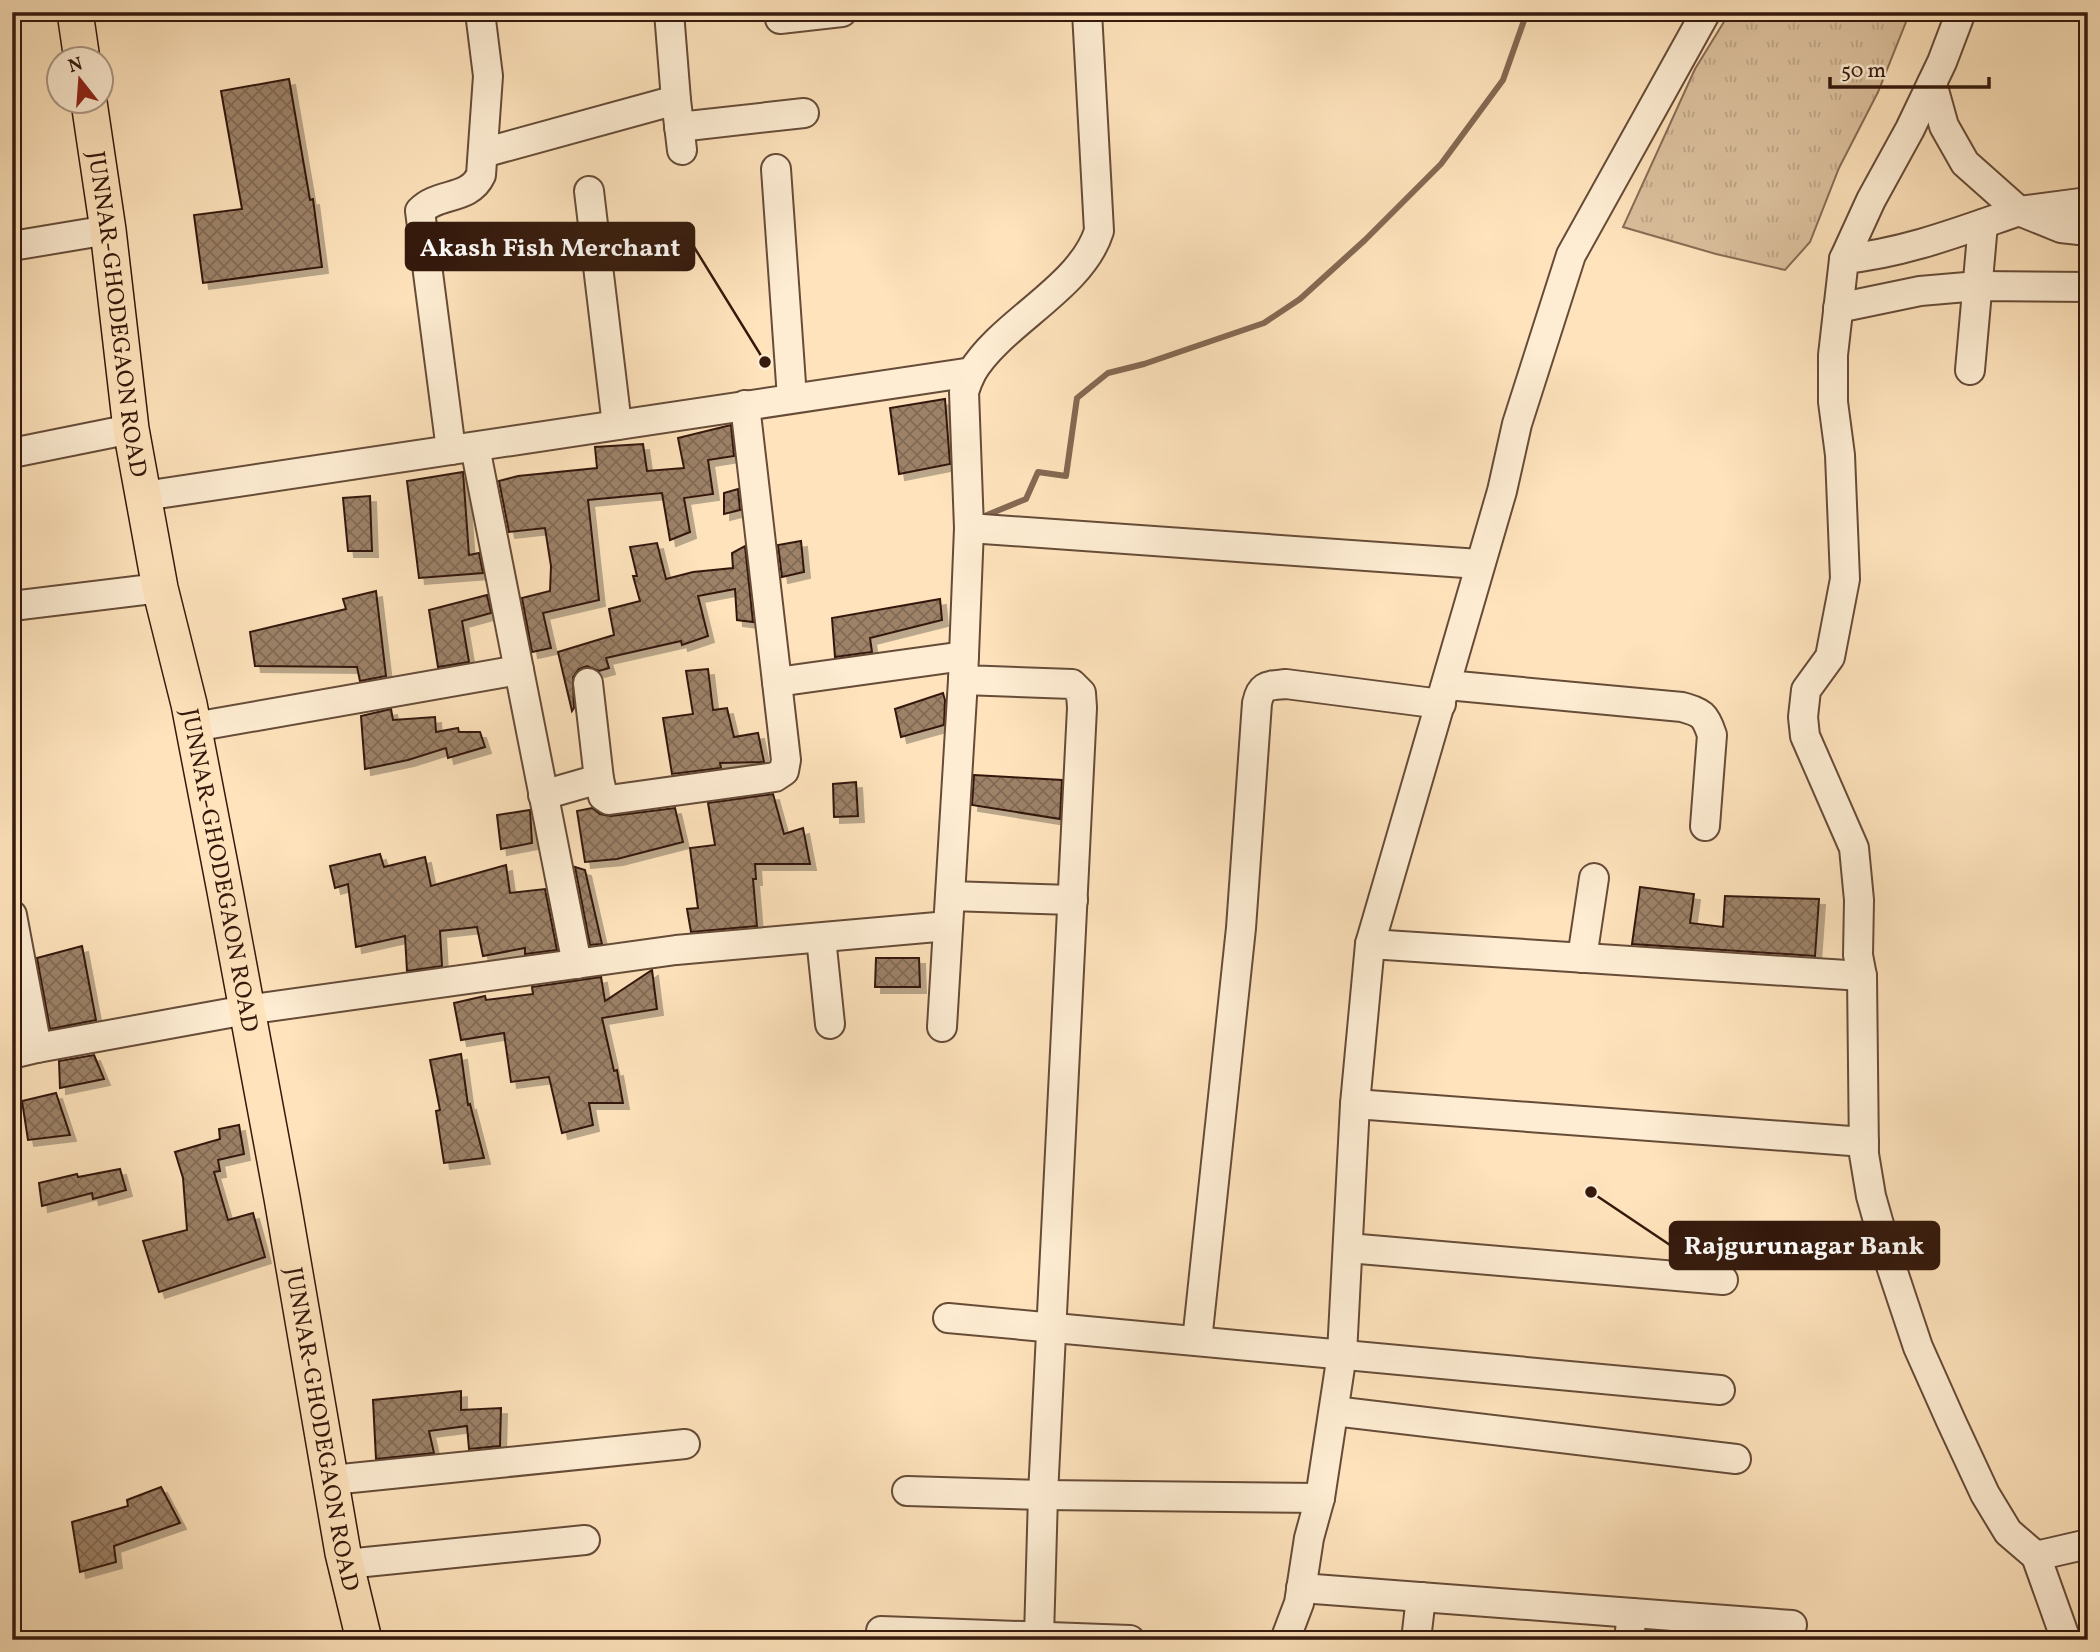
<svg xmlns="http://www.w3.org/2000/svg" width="2100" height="1652" font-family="Vollkorn,serif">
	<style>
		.grass { fill: url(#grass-tufts); stroke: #886d55; stroke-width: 2 }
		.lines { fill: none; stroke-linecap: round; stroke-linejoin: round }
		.stream { stroke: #846952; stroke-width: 6 }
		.building { fill: url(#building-cross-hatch); stroke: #34190c; stroke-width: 2; filter: url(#shadow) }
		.minor-casing { stroke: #664c38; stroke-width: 32 }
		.major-casing { stroke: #34190c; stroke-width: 38 }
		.minor { stroke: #feedd3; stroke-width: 28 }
		.major { stroke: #fee3bc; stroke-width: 35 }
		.labels { text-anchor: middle; stroke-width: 7; stroke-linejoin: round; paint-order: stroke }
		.street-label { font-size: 24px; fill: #34190c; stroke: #feedd3 }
		.leader { fill: none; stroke: #34190c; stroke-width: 2.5 }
		.callout-dot { fill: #34190c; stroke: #feedd3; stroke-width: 2.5 }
		.callout { fill: #34190c; stroke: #34190c; stroke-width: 2.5 }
		.callout-label { font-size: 26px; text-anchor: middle; font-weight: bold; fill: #fff }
	</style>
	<defs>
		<pattern id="grass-tufts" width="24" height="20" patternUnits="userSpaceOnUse" patternTransform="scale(1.75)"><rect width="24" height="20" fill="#dcc19e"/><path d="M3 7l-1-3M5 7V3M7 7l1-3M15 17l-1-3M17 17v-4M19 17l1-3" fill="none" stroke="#bda587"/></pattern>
		<pattern id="building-cross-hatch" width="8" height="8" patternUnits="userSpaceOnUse" patternTransform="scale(1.75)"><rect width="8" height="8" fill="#9d8268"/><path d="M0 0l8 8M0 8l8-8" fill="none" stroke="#816a54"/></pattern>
		<filter id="shadow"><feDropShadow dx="6" dy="6" stdDeviation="0" flood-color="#0004"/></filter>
	</defs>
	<rect width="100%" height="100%" fill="#fee3bc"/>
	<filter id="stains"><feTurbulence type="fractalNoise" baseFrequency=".00286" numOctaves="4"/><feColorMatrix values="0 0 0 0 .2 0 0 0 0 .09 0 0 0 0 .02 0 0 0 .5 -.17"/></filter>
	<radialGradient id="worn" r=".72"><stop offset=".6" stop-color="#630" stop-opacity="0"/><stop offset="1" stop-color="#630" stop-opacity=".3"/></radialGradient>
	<polygon class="grass" points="1730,12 1910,12 1878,92 1839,168 1810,242 1785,270 1716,254 1623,227 1695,69"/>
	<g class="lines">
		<polyline class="stream" points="987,515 1026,499 1038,472 1066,476 1077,398 1108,373 1144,364 1264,323 1300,299 1365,240 1441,164 1503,80 1527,12"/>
	</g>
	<g class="building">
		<polygon points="289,79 310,200 313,199 322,267 203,283 194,215 242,209 221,91"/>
		<polygon points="945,399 950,464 899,474 890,408"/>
		<polygon points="731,425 734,456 708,460 713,494 684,498 690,532 670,540 662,493 588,500 599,600 543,613 551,648 532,652 522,598 550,591 551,566 545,528 509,532 499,481 518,476 597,468 595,447 643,444 647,471 684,468 678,438"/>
		<polygon points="463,472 469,555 479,553 483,573 419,578 407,481"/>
		<polygon points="738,489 740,510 724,514 724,493"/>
		<polygon points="370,496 372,551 348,551 343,498"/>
		<polygon points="801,541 804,572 782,577 778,545"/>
		<polygon points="657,543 666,579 693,572 733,568 732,553 745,546 753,622 737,620 735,589 698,596 708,636 682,645 681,641 606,658 609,668 599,671 587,666 579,669 573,677 574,708 572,711 558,652 614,635 609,609 640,601 633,576 637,576 630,547"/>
		<polygon points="376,591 386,676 360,681 357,667 255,666 250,632 346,609 343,599"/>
		<polygon points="487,595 491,613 462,621 469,662 438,667 429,610"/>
		<polygon points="940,599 942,620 870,638 872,652 835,657 832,618"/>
		<polygon points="708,669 713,710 727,708 734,737 758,733 764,762 720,763 721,768 672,774 663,718 693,714 686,671"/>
		<polygon points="943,693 945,700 944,725 901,737 895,709"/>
		<polygon points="391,709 393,720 435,717 436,732 458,728 459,732 480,732 485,747 448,758 446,748 408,760 365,769 361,716"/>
		<polygon points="974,775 1062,780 1060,819 972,805"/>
		<polygon points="856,782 858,816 834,817 833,784"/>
		<polygon points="773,794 784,834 803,828 810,864 755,864 756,879 753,879 757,926 691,932 687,909 698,908 690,848 715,845 708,803"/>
		<polygon points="592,808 600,814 611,816 675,808 683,842 617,859 585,862 577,811"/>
		<polygon points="530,810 532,843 501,849 497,815"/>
		<polygon points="380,854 384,867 425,857 431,886 506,865 510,893 545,889 557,950 525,954 525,948 483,956 477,927 440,931 442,966 407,971 405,936 356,947 348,884 335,888 330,866"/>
		<polygon points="575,867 585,870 602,944 590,945"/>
		<polygon points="1640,887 1694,894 1690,923 1723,927 1725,896 1819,899 1815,956 1632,944"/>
		<polygon points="82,946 96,1020 50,1029 37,958"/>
		<polygon points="876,958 919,958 920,987 875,987"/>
		<polygon points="652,970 657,1009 602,1018 614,1071 617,1070 623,1103 589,1103 593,1125 562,1133 549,1077 511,1082 504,1033 461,1040 454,1003 485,996 486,1000 533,994 532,987 601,977 605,1001"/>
		<polygon points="461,1054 468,1105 470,1104 484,1158 444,1163 436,1111 440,1110 430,1060"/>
		<polygon points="94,1055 104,1079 60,1088 59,1061"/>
		<polygon points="56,1093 70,1135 28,1140 22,1101"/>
		<polygon points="239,1125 244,1154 218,1160 220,1171 214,1172 228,1220 253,1213 265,1257 159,1292 143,1241 187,1230 183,1178 175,1152 220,1139 219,1129"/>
		<polygon points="120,1169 126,1190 93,1199 92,1193 42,1206 39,1183 77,1174 78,1177"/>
		<polygon points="461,1391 461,1410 501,1408 500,1446 469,1449 467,1426 429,1431 434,1453 376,1459 373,1400"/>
		<polygon points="161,1487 180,1523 114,1546 116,1562 80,1572 72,1522 128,1506 127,1500"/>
	</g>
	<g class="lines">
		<g class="minor-casing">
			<g id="minor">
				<polyline points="669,12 676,100 682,150"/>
				<polyline points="1961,12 1942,62 1910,129 1871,200 1844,259 1833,355 1833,402 1840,455 1845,579 1830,657 1806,690 1803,717 1805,736 1854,848 1859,900 1858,955 1862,976 1864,1154 1871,1196 1890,1263 1918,1347 1951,1421 1985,1494 2008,1532 2036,1556 2066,1640"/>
				<polyline points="780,19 842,12"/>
				<polyline points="1932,83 1944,126 1965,163 2019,211 2088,202"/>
				<polyline points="679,127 804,113"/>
				<polyline points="483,153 676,100"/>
				<polyline points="776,169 792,398"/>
				<polyline points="589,191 617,425"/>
				<polyline points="12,246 108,230"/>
				<path d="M1844,259C1905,253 1961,231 2019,211L2061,228L2088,231"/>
				<polyline points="1838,308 1920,291 1978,286 2088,287"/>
				<polyline points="1970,370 1983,224"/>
				<polyline points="475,447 577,964"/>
				<path d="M451,450L420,211C438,192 469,201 481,175L488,76L480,12"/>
				<polyline points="12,453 131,429"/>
				<polyline points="144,496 972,372"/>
				<polyline points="969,528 1479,564"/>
				<polyline points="12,606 160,588"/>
				<polyline points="777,682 964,656"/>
				<polyline points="588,683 599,779"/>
				<path d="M1447,685L1682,707C1702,713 1705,714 1712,735L1705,826"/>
				<polyline points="194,727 519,670"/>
				<polyline points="543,795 599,779 603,796 609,800 775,777 784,771 786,760 745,405"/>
				<polyline points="950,896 1073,900"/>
				<polyline points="12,915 37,1048"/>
				<polyline points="821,938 830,1024"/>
				<polyline points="1370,944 1862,976"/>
				<polyline points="1582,958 1594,878"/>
				<polyline points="942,1027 963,680"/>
				<polyline points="12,1054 37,1048 246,1010 676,950 948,926"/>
				<polyline points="1355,1104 1864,1142"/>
				<polyline points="1348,1248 1723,1280"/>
				<polyline points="948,1318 1720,1390"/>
				<path d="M1197,1341L1241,928L1257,703C1261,684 1268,686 1286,684L1441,704"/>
				<polyline points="1334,1411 1736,1459"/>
				<polyline points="332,1480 685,1444"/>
				<polyline points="907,1491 1043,1495 1320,1498"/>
				<polyline points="2036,1556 2088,1544"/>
				<polyline points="346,1564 585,1540"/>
				<polyline points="1301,1588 1792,1625"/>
				<polyline points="881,1631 1130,1640"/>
				<path d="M1039,1637L1043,1495L1082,708L1081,693L1072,684L963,680L969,528L964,392C966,385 969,378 972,372C1002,322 1081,288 1099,231L1087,12"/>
				<polyline points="1285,1640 1299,1603 1309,1538 1320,1498 1342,1354 1355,1104 1370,944 1502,491 1517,424 1571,255 1706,12"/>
				<polyline points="1416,1640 1421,1597"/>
				<polyline points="1629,1640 1632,1613"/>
			</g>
		</g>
		<g class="major-casing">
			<g id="major">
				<polyline points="75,12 82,60"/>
				<path id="s1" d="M89,102L108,230L131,429L160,588L189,704L225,891L282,1198L343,1553L364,1640"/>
			</g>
		</g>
		<use href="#minor" class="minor"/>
		<use href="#major" class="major"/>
	</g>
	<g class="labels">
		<g class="street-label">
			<text dy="8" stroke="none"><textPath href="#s1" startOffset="214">JUNNAR-GHODEGAON ROAD</textPath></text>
			<text dy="8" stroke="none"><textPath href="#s1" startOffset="780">JUNNAR-GHODEGAON ROAD</textPath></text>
			<text dy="8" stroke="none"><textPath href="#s1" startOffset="1348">JUNNAR-GHODEGAON ROAD</textPath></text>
		</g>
	</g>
	<path class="leader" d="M765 362L694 247M1591 1192L1670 1245"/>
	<g class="callout-dot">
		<circle cx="765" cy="362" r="7"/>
		<circle cx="1591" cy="1192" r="7"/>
	</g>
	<g class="callout">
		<rect x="406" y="223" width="288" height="47" rx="7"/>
		<rect x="1670" y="1222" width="269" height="47" rx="7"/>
	</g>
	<g class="callout-label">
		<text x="550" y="256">Akash Fish Merchant</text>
		<text x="1804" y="1254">Rajgurunagar Bank</text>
	</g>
	<rect width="2100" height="1652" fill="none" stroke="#fee3bc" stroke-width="42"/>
	<rect x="14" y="14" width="2072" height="1624" fill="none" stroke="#34190c" stroke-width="3.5"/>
	<rect x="21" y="21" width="2058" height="1610" fill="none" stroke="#34190c" stroke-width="2"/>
	<g transform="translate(80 80) rotate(343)"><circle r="33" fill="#feedd3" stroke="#ad9883" stroke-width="2"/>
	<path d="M0-5L12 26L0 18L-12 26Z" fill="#8f2418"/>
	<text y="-10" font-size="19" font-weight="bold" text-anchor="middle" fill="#34190c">N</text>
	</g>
	<path d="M1830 77v10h159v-10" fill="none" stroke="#34190c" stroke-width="3.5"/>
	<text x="1841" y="77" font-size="21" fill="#34190c" stroke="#feedd3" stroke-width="5" paint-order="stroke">50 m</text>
	<rect width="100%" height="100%" filter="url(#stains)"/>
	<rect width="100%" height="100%" fill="url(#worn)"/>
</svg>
